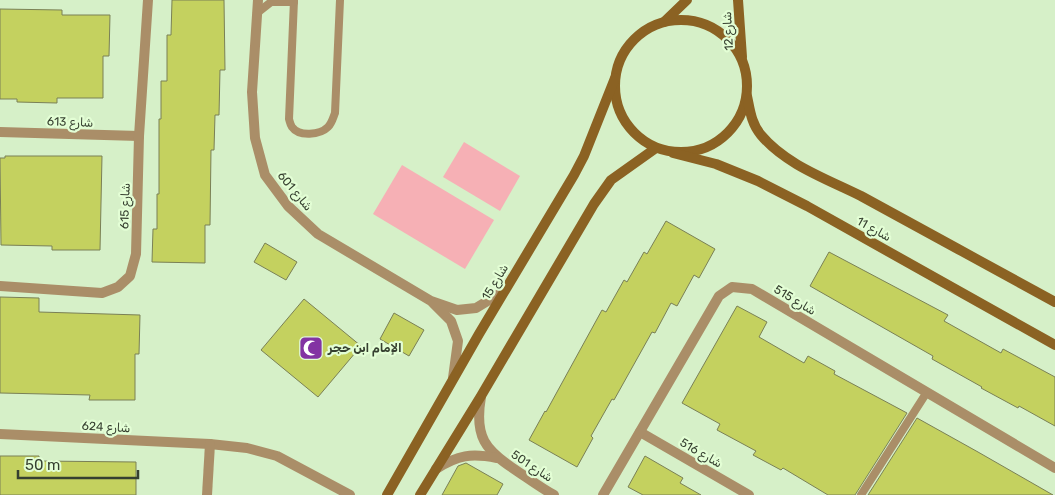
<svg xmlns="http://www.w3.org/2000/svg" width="1055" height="495" font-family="Rubik,'Noto Naskh Arabic',sans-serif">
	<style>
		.green { fill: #f6b0b5 }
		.building { fill: #c4d15f; stroke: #7a8056 }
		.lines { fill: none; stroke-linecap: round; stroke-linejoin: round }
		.lane { stroke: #aa8e68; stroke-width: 8 }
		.street { stroke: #aa8e68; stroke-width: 10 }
		.secondary { stroke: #8b6223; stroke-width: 10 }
		.labels { text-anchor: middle; stroke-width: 4.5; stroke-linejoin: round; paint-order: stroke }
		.street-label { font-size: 12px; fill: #364030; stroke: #e3fed5 }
		.poi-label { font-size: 12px; font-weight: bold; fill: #364030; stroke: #e3fed5; text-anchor: start }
	</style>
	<rect width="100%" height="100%" fill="#d6f0c8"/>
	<g class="green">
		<polygon points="464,142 520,176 500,211 443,177"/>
		<polygon points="402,165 494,220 465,269 373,214"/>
	</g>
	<g class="building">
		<polygon points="172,0 224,0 225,70 220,70 219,115 215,115 214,150 211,150 210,225 205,225 205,263 152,262 153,229 157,229 157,194 159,194 159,119 161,119 161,81 167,81 167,35 171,35"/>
		<polygon points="0,9 62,10 62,15 110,15 109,56 103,56 103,98 57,98 57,103 17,102 17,99 0,99"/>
		<polygon points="5,156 102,156 100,250 52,250 52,246 1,245 0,158 5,158"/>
		<polygon points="666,221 715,249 699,278 694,275 677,306 671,303 655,333 652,332 614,400 612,399 591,436 593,438 577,467 529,440 545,411 546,412 602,310 606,312 624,280 627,282 644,252 647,254"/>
		<polygon points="265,243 297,262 286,280 254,262"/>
		<polygon points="829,252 948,315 944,321 1001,353 1003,349 1055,377 1055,426 1019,406 1018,408 981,388 982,387 932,359 933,356 810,286"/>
		<polygon points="0,297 39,298 39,312 140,315 139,354 135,354 135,400 89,400 90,395 0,393"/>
		<polygon points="304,299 361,346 318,397 261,350"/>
		<polygon points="737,306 767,322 759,337 804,363 808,356 835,371 834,374 907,413 855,495 828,495 783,468 781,470 753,455 756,451 717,430 720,424 682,403"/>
		<polygon points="394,313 424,330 409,356 380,339"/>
		<polygon points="917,418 978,452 1053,495 868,495"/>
		<polygon points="0,456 39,456 39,461 136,462 136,495 0,495"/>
		<polygon points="645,456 683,478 680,483 701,495 643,495 628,487"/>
		<polygon points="466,463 503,484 497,495 442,495 458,466"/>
	</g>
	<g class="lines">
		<g class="lane">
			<path d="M294,0L289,119C290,122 290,124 292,127C299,137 320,135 328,127C332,123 333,118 335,113L340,0"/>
			<polyline points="257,13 271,2 294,2"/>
			<polyline points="861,495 927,392"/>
		</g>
		<g class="street">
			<polyline points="258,0 252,92 255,138 265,175 288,206 318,234 431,301 457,310 476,308 504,291"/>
			<polyline points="0,132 139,136"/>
			<polyline points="0,286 102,293 118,287 130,276 136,254 139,136 148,0"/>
			<polyline points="433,303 451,321 458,341 453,378"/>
			<path d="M481,397C474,437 485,450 517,471C529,479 541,488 554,495"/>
			<polyline points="640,432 749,495"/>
			<polyline points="0,434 210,444 247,448 277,456 350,495"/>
			<path d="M436,469C458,455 471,453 497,458"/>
			<polyline points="207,495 210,444"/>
			<polyline points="603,495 719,296 732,287 752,289 1055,468"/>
		</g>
		<g class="secondary">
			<polyline points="738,0 742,57"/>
			<circle cx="681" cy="86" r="66"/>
			<polyline points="664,22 687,0"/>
			<path d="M747,96C750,110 751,123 761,135C786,165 827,179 861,196C926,231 990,267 1055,302"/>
			<polyline points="673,153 716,164 758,181 807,206 1055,345"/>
			<polyline points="387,495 479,334 574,175 584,156 615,78"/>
			<polyline points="420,495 481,396 594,204 611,180 656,148"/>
		</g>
	</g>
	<defs>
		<g id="mosque-square" transform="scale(1.25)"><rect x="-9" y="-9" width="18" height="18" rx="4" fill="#8333a3" stroke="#e3fed5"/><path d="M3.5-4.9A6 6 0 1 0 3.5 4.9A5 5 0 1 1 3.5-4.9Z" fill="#fff"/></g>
	</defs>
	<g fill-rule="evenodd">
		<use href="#mosque-square" x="311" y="348"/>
	</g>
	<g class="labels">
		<g class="street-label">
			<text transform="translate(728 31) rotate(-93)" y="4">شارع 12</text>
			<text transform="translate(70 122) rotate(2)" y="4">شارع 613</text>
			<text transform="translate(295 191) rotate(50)" y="4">شارع 601</text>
			<text transform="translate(125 206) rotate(-88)" y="4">شارع 615</text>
			<text transform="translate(874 229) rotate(29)" y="4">شارع 11</text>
			<text transform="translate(495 282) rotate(-59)" y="4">شارع 15</text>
			<text transform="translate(795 300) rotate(31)" y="4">شارع 515</text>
			<text transform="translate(106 427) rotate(3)" y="4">شارع 624</text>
			<text transform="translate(701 453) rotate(30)" y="4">شارع 516</text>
			<text transform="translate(532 466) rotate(33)" y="4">شارع 501</text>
		</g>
		<g class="poi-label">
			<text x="328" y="352">الإمام ابن حجر</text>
		</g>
	</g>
	<path d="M18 470v8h120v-8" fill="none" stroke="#364030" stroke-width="2.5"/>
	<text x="25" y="470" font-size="15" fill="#364030" stroke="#e3fed5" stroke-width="4" paint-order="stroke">50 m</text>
</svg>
